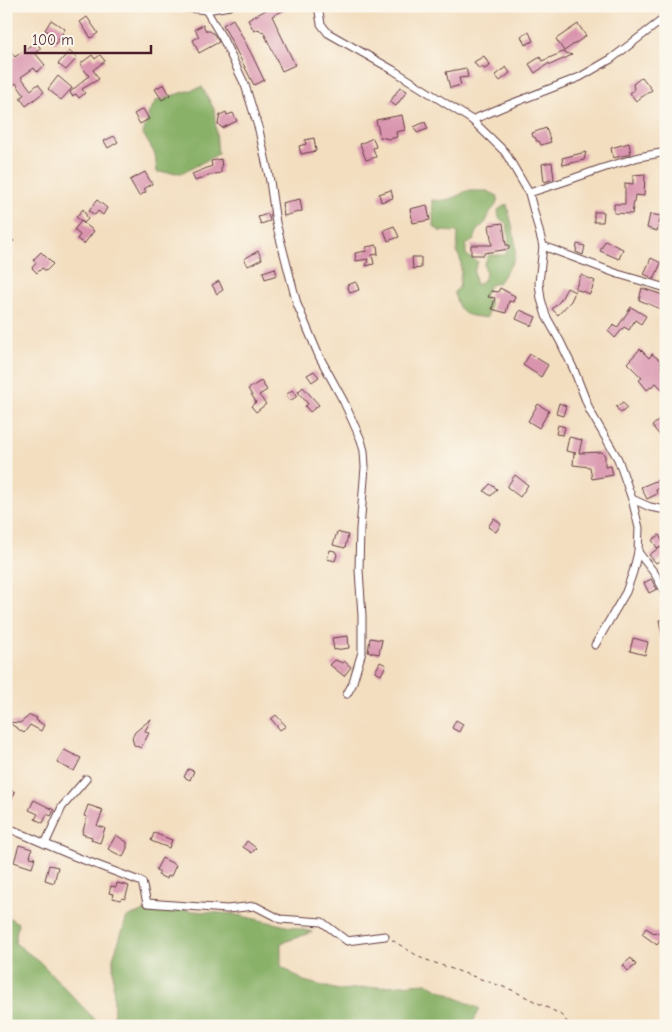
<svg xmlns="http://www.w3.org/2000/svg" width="672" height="1032" font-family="'Comic Neue',sans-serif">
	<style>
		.forest { fill: #89b168; stroke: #6a684a }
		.building { fill: #d994ae }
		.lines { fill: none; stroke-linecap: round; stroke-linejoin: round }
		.minor-casing { stroke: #633c41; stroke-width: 9 }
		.path { stroke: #633c41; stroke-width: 1; stroke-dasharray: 4 4; stroke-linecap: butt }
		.minor { stroke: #fff; stroke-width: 7 }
	</style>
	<rect width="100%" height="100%" fill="#fbf7ec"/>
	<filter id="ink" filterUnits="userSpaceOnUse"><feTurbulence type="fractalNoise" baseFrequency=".02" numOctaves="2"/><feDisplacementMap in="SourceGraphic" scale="10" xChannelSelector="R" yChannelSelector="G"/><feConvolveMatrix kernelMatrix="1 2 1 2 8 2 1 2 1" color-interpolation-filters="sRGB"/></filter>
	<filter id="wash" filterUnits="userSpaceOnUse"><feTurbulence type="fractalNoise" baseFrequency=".0096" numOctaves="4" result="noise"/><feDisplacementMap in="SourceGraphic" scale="20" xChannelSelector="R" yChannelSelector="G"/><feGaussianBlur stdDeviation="1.12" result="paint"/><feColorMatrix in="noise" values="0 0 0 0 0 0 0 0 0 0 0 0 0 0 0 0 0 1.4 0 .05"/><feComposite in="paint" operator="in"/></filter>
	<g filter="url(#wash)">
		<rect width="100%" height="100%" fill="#f3dec0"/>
		<g class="forest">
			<polygon points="202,87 214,109 218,154 183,173 157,172 155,154 143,134 149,112 157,100"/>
			<path d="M466,191H487L498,196L496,205L490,212L486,222L478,229L474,240L466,245V255L478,262L474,271L475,284H480L486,275L484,264L489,255H506L509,238L507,224L499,218L498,210L507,204C510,219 519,245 514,259C510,268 503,275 498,283L490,285L484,296L490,303L487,318C464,315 460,316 454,292L459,288L461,272V261L457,252L458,232C451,232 446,231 439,231L433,225C434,217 432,209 432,200C445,202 455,198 466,191Z"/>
			<polygon points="155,908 233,914 313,932 281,943 281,966 304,981 338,990 426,983 480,1009 471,1026 114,1026 113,958 127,917"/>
			<polygon points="6,916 18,923 15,943 40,962 101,1026 6,1026"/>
		</g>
		<g id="blocks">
			<g class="building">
				<polygon points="273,6 293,6 272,16 295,65 282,71 263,31 261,32 259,29 254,31 248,20"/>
				<polygon points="87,17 98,33 91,38 80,22"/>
				<polygon points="233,19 252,55 264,80 254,85 223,25"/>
				<polygon points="51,20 65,29 56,44 50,40 53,35 45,30"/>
				<polygon points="578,24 586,36 564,51 556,39"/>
				<polygon points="203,25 206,31 210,31 214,34 219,42 199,53 193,40 199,37 195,29"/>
				<polygon points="529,32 533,41 525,45 521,36"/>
				<polygon points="35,42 40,47 40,49 35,53 45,65 37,72 34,68 21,77 31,90 38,84 44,92 26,106 20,98 24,95 16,83 11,87 6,80 6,45 15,57"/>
				<polygon points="69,51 77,58 66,70 58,64"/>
				<polygon points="563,52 572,55 550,65 549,63 535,73 529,64 540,57 542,61"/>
				<polygon points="92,55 95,59 100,55 105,61 93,70 99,79 82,89 85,93 79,98 76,94 72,96 70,92 82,82 82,81 89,76 80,64"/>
				<polygon points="484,56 490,66 484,69 482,67 479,69 474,62"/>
				<polygon points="506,67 510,73 500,81 495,75"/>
				<polygon points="466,68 468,77 459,78 461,85 450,88 446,72"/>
				<polygon points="58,76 72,88 61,100 48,89"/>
				<polygon points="642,77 652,90 636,101 630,93 634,90 633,84"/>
				<polygon points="164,84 170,95 162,100 155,89"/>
				<polygon points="400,87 407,91 396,106 390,102"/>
				<polygon points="143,109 149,119 140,124 134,114"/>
				<polygon points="226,112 227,115 233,113 237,121 222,128 218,124 220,115"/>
				<polygon points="402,115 405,130 396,132 397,137 389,139 380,137 376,120"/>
				<polygon points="425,122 428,129 417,133 414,127"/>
				<polygon points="546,128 551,142 541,145 539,141 536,141 536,138 533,137 532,133"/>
				<polygon points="114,136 118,142 108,148 104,141"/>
				<polygon points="314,138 316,151 301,154 299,146 306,144 305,140"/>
				<polygon points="373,138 376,147 373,148 376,157 366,160 360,144"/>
				<polygon points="629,143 631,154 613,158 611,148"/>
				<polygon points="586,152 584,160 563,165 562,158"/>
				<polygon points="221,159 222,168 221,168 221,173 209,175 195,181 192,174 212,166 211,161"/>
				<polygon points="552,162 554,179 544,182 542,164"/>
				<polygon points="145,172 152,184 144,189 146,192 139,196 130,180"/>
				<polygon points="645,174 644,196 635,195 632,214 614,213 614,204 625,204 625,183 633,184 633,175"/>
				<polygon points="391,190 393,198 381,202 379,194"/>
				<polygon points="300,199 302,211 284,216 282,203"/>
				<polygon points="97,200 107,208 103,215 98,211 95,215 89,211"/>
				<polygon points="427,205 430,220 413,223 410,209"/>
				<polygon points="83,209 88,219 84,223 76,217"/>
				<polygon points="594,212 604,212 603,222 594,222"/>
				<polygon points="268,214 270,221 261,224 258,217"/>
				<polygon points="650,214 661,216 657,231 647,228"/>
				<polygon points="81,221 94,231 84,244 77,239 80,235 74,230"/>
				<polygon points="503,223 506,245 509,245 509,249 484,253 484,255 471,255 471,245 492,245 489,225"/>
				<polygon points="394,226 399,237 388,241 384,230"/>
				<polygon points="6,233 14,241 6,249"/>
				<polygon points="605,241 623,249 619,259 600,251"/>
				<polygon points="577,244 585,246 583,255 576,252"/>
				<polygon points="377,245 378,254 372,255 374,264 366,266 368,259 356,261 355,253 367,251 366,247"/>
				<polygon points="258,251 262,259 248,266 244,259"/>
				<polygon points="41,252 53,264 46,271 42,268 37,273 32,268 36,263 33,260"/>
				<polygon points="412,257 421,257 421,268 413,269"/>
				<polygon points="651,258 661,263 654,279 644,274"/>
				<polygon points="275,268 277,275 265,279 263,272"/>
				<polygon points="581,275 595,281 590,294 575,289"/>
				<polygon points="219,281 223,290 217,294 212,285"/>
				<polygon points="356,282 359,290 350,293 347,285"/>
				<polygon points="500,288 515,296 513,302 509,301 506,313 492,309 495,298 488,297 491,291 498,292"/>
				<polygon points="567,288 575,292 571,301 558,315 552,309 560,301"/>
				<polygon points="642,288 666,296 666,304 663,310 639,300"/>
				<polygon points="631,307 646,316 641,324 635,320 629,330 624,327 615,338 608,331 614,325 617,328"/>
				<polygon points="520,310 536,317 532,326 516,319"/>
				<polygon points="640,349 649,358 652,354 661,361 661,368 666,372 666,393 656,383 647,390 639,380 642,378 627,363"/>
				<polygon points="530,354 548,365 541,377 523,365"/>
				<polygon points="314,371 319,377 312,382 307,375"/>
				<polygon points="261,381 267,390 259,395 266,404 256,412 251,406 256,402 248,389"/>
				<polygon points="303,387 319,405 310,412 305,406 308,404 298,392"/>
				<polygon points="292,390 297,396 290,401 286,395"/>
				<polygon points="623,402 627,408 621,413 616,407"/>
				<polygon points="559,403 566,406 563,416 556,414"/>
				<polygon points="538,404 549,411 539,428 528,421"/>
				<polygon points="666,414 666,443 652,426"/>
				<polygon points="558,425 565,427 563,435 556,434"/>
				<polygon points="569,437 582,440 579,453 602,452 605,456 605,467 611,466 613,475 592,479 590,467 573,465 574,453 576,453 566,451"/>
				<polygon points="515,475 528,485 520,497 507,487"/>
				<polygon points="666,475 666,484 656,490 657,494 647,499 641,487 658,480"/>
				<polygon points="490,484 497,489 491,496 484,491"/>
				<polygon points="494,518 501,524 496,532 488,527"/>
				<polygon points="337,532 348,535 345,548 333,545"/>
				<polygon points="659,535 664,544 658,549 652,540"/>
				<polygon points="660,547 666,554 666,557 656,563 649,555"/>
				<polygon points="330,550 335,551 337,555 335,561 327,559"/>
				<polygon points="651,579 657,589 649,593 644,583"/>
				<polygon points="666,619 666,640 663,640 659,620"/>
				<polygon points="348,636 349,648 334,650 332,638"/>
				<polygon points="370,638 382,640 379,654 368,652"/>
				<polygon points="633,638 648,642 645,655 630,651"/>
				<polygon points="335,660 343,663 344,661 351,667 344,676 330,665"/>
				<polygon points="380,662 386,665 381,675 375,672"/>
				<polygon points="30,715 37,718 36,720 44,725 41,731 30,725 24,733 8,722 20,723"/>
				<polygon points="276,715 286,726 280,730 271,719"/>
				<polygon points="151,719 145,731 149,733 141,748 134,745 132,738 135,732"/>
				<polygon points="456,720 463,724 459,732 452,728"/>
				<polygon points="64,750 81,758 74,771 57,763"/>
				<polygon points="188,769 194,771 190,780 184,777"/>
				<polygon points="6,788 15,792 12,799 6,797"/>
				<polygon points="34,800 54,810 51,816 47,814 43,823 35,819 38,814 29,810"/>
				<polygon points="88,805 103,810 97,826 105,828 100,843 91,840 92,837 82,834 87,817 84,816"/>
				<polygon points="154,833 172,840 169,848 151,841"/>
				<polygon points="116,835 127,842 127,848 123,857 108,849"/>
				<polygon points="247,841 256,848 252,853 243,847"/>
				<polygon points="19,845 32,849 30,857 35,858 32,868 14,862"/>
				<polygon points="162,858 176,865 171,876 168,876 167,879 158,875 160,872 156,870"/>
				<polygon points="49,865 58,867 54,883 45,880"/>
				<polygon points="117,883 129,886 125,899 122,898 120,900 113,898 114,894 109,893 111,886 116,887"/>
				<polygon points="646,928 654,933 655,932 663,936 657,945 653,942 642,934"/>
				<polygon points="631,958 636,965 628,971 623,965"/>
			</g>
		</g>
	</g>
	<g filter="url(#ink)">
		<use href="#blocks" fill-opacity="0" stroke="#633c41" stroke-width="1"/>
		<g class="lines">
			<g class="minor-casing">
				<g id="minor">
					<polyline points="147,6 180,7 206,10 230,6"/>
					<polyline points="318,6 321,24 328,33 393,70 472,120 505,152 529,193 543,246 539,283 541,299 546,316 560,341 574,370 590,411 618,459 632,499 639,528 638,552 633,572 626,592 595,645"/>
					<polyline points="206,10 223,39 245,85 259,130 270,181 276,223 297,304 319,356 344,402 361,440 364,451 365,467 360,529 359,570 362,616 362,652 352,685 347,694"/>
					<polyline points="472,120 503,107 580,77 611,59 666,17"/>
					<polyline points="529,193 563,182 603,168 639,157 666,152"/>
					<polyline points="543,246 618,274 666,288"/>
					<polyline points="632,499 650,507 666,510"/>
					<polyline points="638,552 655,574 666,594"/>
					<polyline points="6,827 71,855 142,882 147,903 227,909 255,906 280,919 322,922 347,941 385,936"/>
					<polyline points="45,844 62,807 86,779"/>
				</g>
			</g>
			<polyline class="path" points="392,940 421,958 512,990 560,1014 571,1026"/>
			<use href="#minor" class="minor"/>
		</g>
	</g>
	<rect width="672" height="1032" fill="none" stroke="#fbf7ec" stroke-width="25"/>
	<path d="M25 45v8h126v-8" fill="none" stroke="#4a1f2b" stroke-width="2.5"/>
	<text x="32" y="45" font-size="15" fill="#4a1f2b" stroke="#fbf7ec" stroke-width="4" paint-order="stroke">100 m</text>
</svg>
